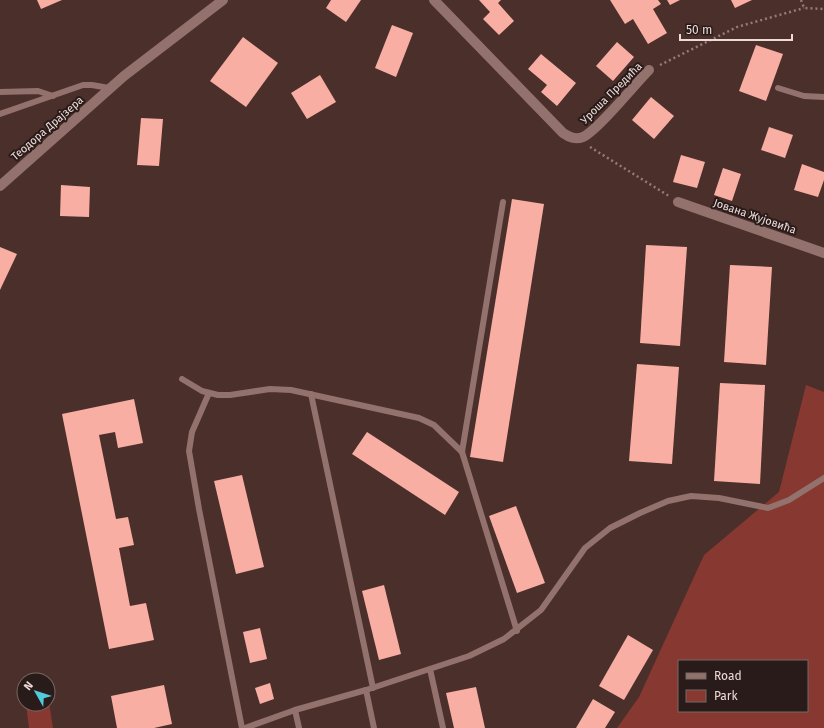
<svg xmlns="http://www.w3.org/2000/svg" width="824" height="728" font-family="'Fira Sans',sans-serif">
	<style>
		.green { fill: #873830; fill-rule: evenodd }
		.building { fill: #f9aea3 }
		.lines { fill: none; stroke-linecap: round; stroke-linejoin: round }
		.path { stroke: #947c79; stroke-width: 2.5; stroke-dasharray: 2 3; stroke-linecap: butt }
		.lane { stroke: #93716c; stroke-width: 6 }
		.street { stroke: #93716c; stroke-width: 10 }
		.secondary { stroke: #93716c; stroke-width: 10 }
		.labels { text-anchor: middle; stroke-width: 4; stroke-linejoin: round; paint-order: stroke }
		.street-label { font-size: 11px; fill: #eedbd8; stroke: #281b19 }
	</style>
	<rect width="100%" height="100%" fill="#4b2f2b"/>
	<g class="green">
		<path d="M806,385L824,392V728H617L639,697L704,555L779,492ZM679,661H807V711H679Z"/>
		<polygon points="48,696 53,728 29,728 26,704 48,704"/>
	</g>
	<g class="building">
		<polygon points="37,0 62,0 41,9"/>
		<polygon points="331,0 361,0 346,22 326,8"/>
		<polygon points="479,0 501,0 498,3 514,21 499,35 483,19 490,12"/>
		<polygon points="610,0 658,0 661,4 653,9 667,33 648,44 633,19 625,24"/>
		<polygon points="667,0 680,0 670,5"/>
		<polygon points="731,0 752,0 735,8"/>
		<polygon points="392,25 413,33 396,77 375,68"/>
		<polygon points="243,37 278,63 246,107 210,81"/>
		<polygon points="617,42 634,57 613,81 596,66"/>
		<polygon points="756,45 783,54 766,101 739,91"/>
		<polygon points="541,54 576,83 557,106 541,92 547,85 528,69"/>
		<polygon points="320,75 336,102 307,119 291,93"/>
		<polygon points="651,97 674,116 654,139 632,120"/>
		<polygon points="141,118 163,119 159,166 137,165"/>
		<polygon points="769,127 793,135 785,158 761,150"/>
		<polygon points="681,155 705,162 697,188 673,182"/>
		<polygon points="802,164 824,172 824,180 818,197 794,190"/>
		<polygon points="723,168 741,174 732,201 714,195"/>
		<polygon points="61,185 90,187 89,217 60,216"/>
		<polygon points="512,199 544,204 503,462 470,457"/>
		<polygon points="646,245 687,247 680,346 640,343"/>
		<polygon points="0,247 17,254 0,290"/>
		<polygon points="730,265 772,267 766,365 724,362"/>
		<polygon points="637,364 679,367 672,464 629,461"/>
		<polygon points="720,383 765,385 760,484 714,481"/>
		<polygon points="134,399 143,443 118,448 115,432 99,435 116,519 128,517 134,545 119,548 130,606 146,603 154,640 109,649 62,414"/>
		<polygon points="367,432 459,492 445,515 352,454"/>
		<polygon points="242,475 264,567 236,574 214,481"/>
		<polygon points="516,506 545,583 517,593 489,516"/>
		<polygon points="384,585 401,654 379,660 362,591"/>
		<polygon points="260,628 267,659 250,663 243,632"/>
		<polygon points="628,635 653,650 624,700 599,686"/>
		<polygon points="270,683 274,699 260,704 255,688"/>
		<polygon points="164,685 172,724 154,728 117,728 111,696"/>
		<polygon points="476,687 485,728 454,728 446,693"/>
		<polygon points="593,699 615,712 605,728 576,728"/>
	</g>
	<g class="lines">
		<g class="path">
			<polyline points="801,0 804,8 824,9"/>
			<polyline points="660,65 737,27 804,8"/>
			<polyline points="590,147 669,196"/>
		</g>
		<g class="lane">
			<polyline points="778,88 804,96 824,97"/>
			<polyline points="0,92 38,91 53,96"/>
			<polyline points="0,114 83,85 92,85 109,88"/>
			<polyline points="503,202 462,452 517,631"/>
			<polyline points="182,379 202,391 218,395 230,395 270,389 291,390 419,418 434,425 462,452"/>
			<polyline points="209,393 192,432 189,451 199,509 242,728"/>
			<polyline points="311,394 373,688"/>
			<polyline points="430,669 443,728"/>
			<polyline points="366,690 374,728"/>
			<polyline points="295,710 299,728"/>
			<polyline points="245,728 295,710 366,690 469,656 504,639 541,610 585,548 610,528 640,513 668,501 691,496 719,498 768,508 789,500 824,478"/>
		</g>
		<g class="street">
			<path d="M434,0L563,133C569,137 575,140 583,137C598,130 635,84 649,70"/>
			<polyline points="678,202 824,253"/>
		</g>
		<polyline class="secondary" points="0,186 124,76 223,0"/>
	</g>
	<g class="labels">
		<g class="street-label">
			<text transform="translate(611 93) rotate(-45)" y="4">Уроша Предића</text>
			<text transform="translate(47 128) rotate(-41)" y="4">Теодора Драјзера</text>
			<text transform="translate(755 216) rotate(19)" y="4">Јована Жујовића</text>
		</g>
	</g>
	<rect x="678" y="660" width="130" height="52" fill="#281b19" stroke="#776865"/>
	<rect x="686" y="673" width="20" height="6" fill="#93716c" stroke="#776865"/>
	<text x="714" y="680" font-size="12" fill="#eedbd8">Road</text>
	<rect x="686" y="690" width="20" height="12" fill="#873830" stroke="#776865"/>
	<text x="714" y="700" font-size="12" fill="#eedbd8">Park</text>
	<g transform="translate(36 692) rotate(309)"><circle r="19" fill="#281b19" stroke="#776865"/>
	<path d="M0-3L7 15L0 10L-7 15Z" fill="#53cadc"/>
	<text y="-6" font-size="11" font-weight="bold" text-anchor="middle" fill="#eedbd8">N</text>
	</g>
	<path d="M680 34v6h112v-6" fill="none" stroke="#eedbd8" stroke-width="2"/>
	<text x="686" y="34" font-size="12" fill="#eedbd8" stroke="#281b19" stroke-width="3" paint-order="stroke">50 m</text>
</svg>
